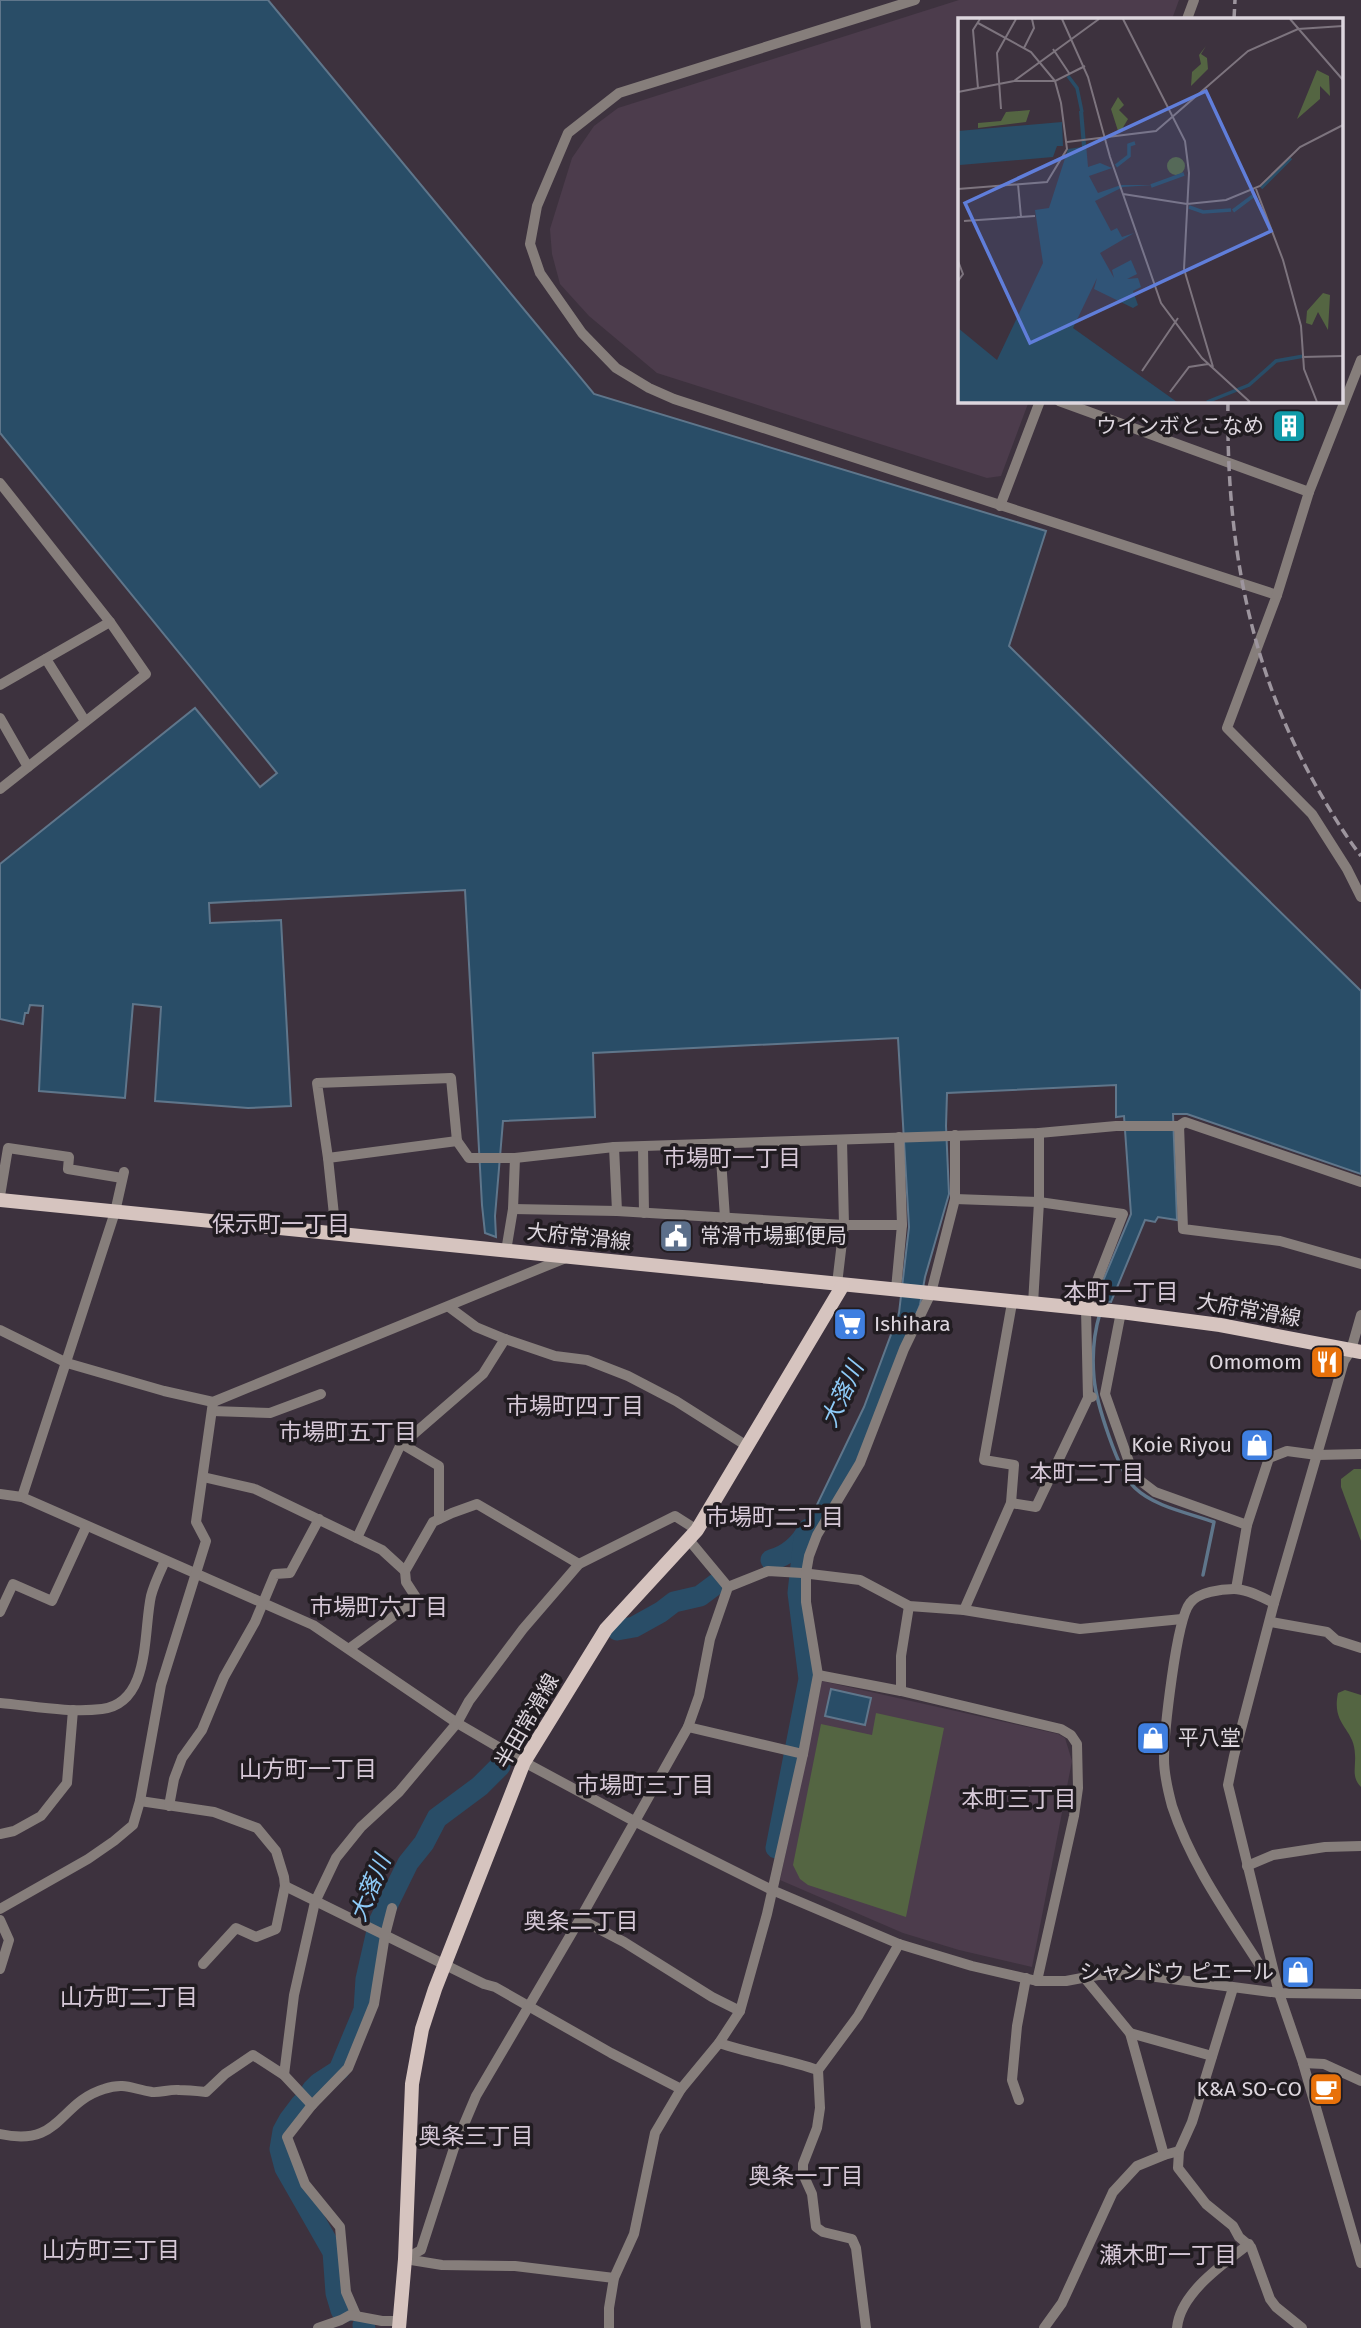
<svg xmlns="http://www.w3.org/2000/svg" width="1361" height="2328" font-family="'Fira Sans','Noto Sans JP',sans-serif">
	<style>
		.built { fill: #4c3c4c }
		.green { fill: #546542 }
		.water { fill: #294d67; stroke: #5f768b; stroke-width: 2 }
		.lines { fill: none; stroke-linecap: round; stroke-linejoin: round }
		.stream { stroke: #5f768b; stroke-width: 3.5 }
		.river { stroke: #294d67; stroke-width: 21 }
		.minor { stroke: #867e7b; stroke-width: 10 }
		.major { stroke: #d6c4bf; stroke-width: 14 }
		.rail { stroke: #9d959e; stroke-width: 3.5; stroke-dasharray: 10 5; stroke-linecap: butt }
		.labels { text-anchor: middle; stroke-width: 7; stroke-linejoin: round; paint-order: stroke }
		.poi-label { font-size: 21px; fill: #ddd6de; stroke: #211c21; text-anchor: end }
		.street-label { font-size: 21px; fill: #ddd6de; stroke: #211c21 }
		.neighbourhood-label { font-size: 23px; fill: #d6c8d7; stroke: #211c21 }
		.water-label { font-size: 23px; font-style: italic; fill: #8ecbf8; stroke: #211c21 }
		.inset-river { fill: none; stroke: #294d67; stroke-width: 3.5 }
		.inset-road { fill: none; stroke: #7d747e; stroke-width: 2 }
		.view { fill: #607eda; fill-opacity: 0.15; stroke: #607eda; stroke-width: 3.5 }
		.inset-edge { fill: none; stroke: #ddd6de; stroke-width: 3.5 }
	</style>
	<rect width="100%" height="100%" fill="#3d323e"/>
	<g class="built">
		<polygon points="959,0 1179,0 1172,19 960,19 960,401 1029,401 1001,476 987,478 657,373 589,316 560,284 552,254 550,229 572,158 594,126 618,108"/>
		<polygon points="822,1681 1058,1734 1065,1738 1072,1761 1032,1967 959,1950 903,1933 780,1880"/>
	</g>
	<g class="green">
		<polygon points="1354,1469 1361,1469 1361,1541 1341,1487 1341,1479"/>
		<path d="M1345,1690L1361,1695V1787C1351,1777 1356,1767 1355,1755C1355,1728 1331,1726 1338,1693Z"/>
		<polygon points="876,1713 944,1728 906,1917 808,1885 800,1879 793,1865 821,1724 872,1735"/>
	</g>
	<g class="water">
		<polygon points="0,0 268,0 594,394 1046,531 1009,646 1361,991 1361,1174 1187,1114 1173,1114 1177,1220 1158,1217 1155,1222 1145,1220 1111,1302 1095,1300 1131,1214 1124,1116 1116,1117 1116,1085 947,1093 946,1126 949,1194 925,1277 920,1305 857,1462 809,1543 801,1563 799,1548 791,1549 802,1536 864,1407 899,1313 909,1227 898,1038 593,1053 595,1117 503,1121 495,1216 496,1237 485,1233 482,1205 465,890 209,903 210,923 281,920 291,1106 248,1108 155,1101 161,1007 133,1004 125,1098 39,1091 43,1006 30,1005 28,1013 25,1013 23,1024 0,1019 0,864 195,708 260,787 277,773 0,433"/>
		<polygon points="831,1689 871,1698 865,1725 825,1716"/>
	</g>
	<g class="lines">
		<path class="stream" d="M1100,1313C1094,1333 1092,1357 1094,1378C1096,1402 1118,1472 1135,1488C1155,1507 1189,1513 1214,1522L1203,1575"/>
		<g class="river">
			<path d="M771,1560C787,1556 801,1544 808,1529"/>
			<polyline points="617,1630 634,1627 661,1612 674,1602 700,1596 716,1584"/>
			<polyline points="776,1848 809,1679 798,1593 804,1538"/>
			<polyline points="312,2090 319,2083 339,2070 364,2010 366,1979 379,1922 408,1863 424,1843 437,1818 480,1786 500,1766"/>
			<polyline points="301,2104 289,2120 283,2131 280,2149 285,2168 333,2252 336,2293 341,2310 348,2311"/>
			<polyline points="363,2325 365,2328"/>
		</g>
		<g class="minor">
			<polyline points="915,0 619,93 568,133 537,206 530,244 540,273 582,333 616,368 649,388 674,399 1277,595"/>
			<polyline points="1187,19 1194,0"/>
			<polyline points="1361,360 1309,492 1277,595 1227,728 1312,814 1347,869 1361,897"/>
			<polyline points="1059,401 1309,492"/>
			<polyline points="0,483 110,622 146,674 0,789"/>
			<polyline points="1000,506 1040,401"/>
			<polyline points="46,659 85,721"/>
			<polyline points="0,685 110,622"/>
			<polyline points="0,718 28,767"/>
			<polyline points="1179,1126 1183,1229 1280,1241 1361,1264"/>
			<polyline points="720,1144 725,1218"/>
			<polyline points="614,1147 617,1211"/>
			<polyline points="643,1147 644,1213"/>
			<polyline points="328,1158 317,1083 451,1078 457,1141"/>
			<polyline points="0,1196 8,1148 69,1157 68,1169 122,1178"/>
			<polyline points="955,1199 1039,1202 1123,1214 1086,1309 1088,1398"/>
			<polyline points="513,1209 617,1211 844,1225 902,1225"/>
			<polyline points="336,1234 328,1158 457,1141 469,1158 515,1158 614,1147 1039,1133 1116,1126 1179,1126 1185,1122 1361,1182"/>
			<polyline points="506,1251 513,1209 515,1158"/>
			<polyline points="837,1284 844,1225 842,1140"/>
			<polyline points="896,1289 902,1225 899,1137"/>
			<polyline points="1033,1304 1039,1202 1039,1133"/>
			<polyline points="449,1307 476,1327 505,1339 555,1356 587,1360 628,1376 676,1401 747,1446"/>
			<polyline points="1121,1312 1105,1394 1134,1476 1155,1492 1247,1525"/>
			<polyline points="1361,1315 1351,1350 1344,1361 1274,1603 1234,1756 1228,1785 1279,1993 1303,2063 1361,2263"/>
			<polyline points="0,1330 67,1363 164,1391 213,1402 568,1257"/>
			<polyline points="212,1411 270,1413 321,1394"/>
			<polyline points="402,1444 439,1466 439,1519"/>
			<polyline points="203,1477 255,1489 382,1550 405,1571"/>
			<polyline points="0,1494 22,1497 313,1625 457,1723 524,1762 634,1821 772,1890 899,1944 972,1966 1037,1981 1066,1981 1098,1975 1141,1975 1279,1993 1361,1994"/>
			<polyline points="22,1497 115,1212 124,1172"/>
			<polyline points="1011,1503 1036,1507 1088,1398 1092,1397"/>
			<polyline points="357,1538 400,1446 483,1374 505,1339"/>
			<polyline points="689,1540 728,1587"/>
			<polyline points="1236,1589 1247,1525 1269,1458 1287,1451 1317,1455 1361,1454"/>
			<polyline points="964,1610 1011,1503 1014,1465 984,1460 1012,1303"/>
			<polyline points="0,1612 13,1584 52,1601 86,1527"/>
			<polyline points="1271,1622 1327,1632 1336,1640 1361,1648"/>
			<polyline points="350,1648 417,1599 406,1582 405,1571 433,1522 452,1513 477,1504 579,1564"/>
			<polyline points="818,1675 901,1691 1061,1729 1071,1735 1077,1744 1078,1788 1074,1816 1037,1981"/>
			<polyline points="901,1691 901,1656 909,1606"/>
			<path d="M0,1703C33,1706 69,1713 102,1709C151,1703 143,1632 151,1596C154,1584 160,1572 165,1561"/>
			<polyline points="688,1727 803,1754"/>
			<polyline points="140,1801 214,1812 257,1828 276,1851 284,1877 285,1886 276,1929 256,1937 236,1928 203,1964"/>
			<polyline points="169,1806 174,1779 182,1758 202,1730 224,1677 255,1622 275,1574 290,1573 319,1519"/>
			<polyline points="0,1834 14,1831 41,1816 67,1783 73,1710"/>
			<polyline points="1247,1866 1273,1855 1325,1847 1361,1846"/>
			<polyline points="285,1886 484,1984 495,1987 611,2053 681,2089"/>
			<polyline points="0,1909 88,1859 114,1841 133,1825 140,1801 161,1685 206,1541 196,1522 213,1402"/>
			<polyline points="580,1919 624,1942 712,1997 740,2011"/>
			<polyline points="0,1920 9,1940 0,1969"/>
			<path d="M1273,1970L1259,1964C1227,1914 1191,1864 1172,1806C1168,1791 1164,1775 1164,1759C1164,1734 1176,1620 1190,1603C1198,1592 1222,1589 1234,1589C1248,1589 1263,1598 1274,1603"/>
			<polyline points="1084,1977 1130,2033 1164,2155"/>
			<polyline points="1233,1988 1192,2122 1179,2151 1178,2168 1206,2204 1233,2226 1239,2237 1251,2247 1270,2299 1276,2307 1302,2328"/>
			<polyline points="1130,2033 1212,2056"/>
			<path d="M719,2043C752,2054 786,2059 818,2070"/>
			<polyline points="1303,2063 1324,2064 1361,2081"/>
			<polyline points="284,2075 294,1995 315,1902 336,1858 361,1827 399,1792 457,1723 469,1701 523,1629 579,1564 675,1516 697,1530"/>
			<polyline points="1019,2100 1012,2080 1017,2026 1026,1978"/>
			<path d="M0,2134C61,2148 58,2103 104,2089C125,2082 132,2089 152,2092C160,2093 170,2089 179,2090C188,2090 197,2091 206,2092L225,2074L253,2055L284,2075L312,2105"/>
			<polyline points="405,2259 421,2250 454,2148 476,2096 580,1919 688,1727 699,1696 710,1639 728,1587 768,1571 802,1573 860,1580 909,1606 964,1610 1080,1629 1182,1619"/>
			<polyline points="405,2259 442,2265 515,2266 614,2278"/>
			<polyline points="356,2315 346,2292 340,2227 305,2184 287,2137 312,2105 348,2068 374,2004 385,1935 392,1908"/>
			<polyline points="318,2328 341,2320 350,2315 382,2321 400,2321"/>
			<polyline points="609,2328 609,2308 614,2278 634,2234 655,2133 681,2089 719,2043 740,2011 767,1914 803,1754 818,1675 806,1602 806,1573 809,1556 817,1535 860,1463 904,1349 931,1293 955,1199 955,1135"/>
			<polyline points="866,2328 856,2248 852,2239 823,2232 816,2227 812,2194 803,2174 803,2164 817,2128 820,2108 818,2070 858,2016 899,1944"/>
			<polyline points="1044,2328 1062,2303 1113,2192 1137,2166 1164,2155 1179,2151"/>
			<path d="M1177,2328C1180,2293 1223,2264 1249,2244"/>
		</g>
		<g class="major">
			<polyline points="0,1200 1121,1312 1220,1325 1361,1352"/>
			<polyline points="399,2328 405,2259 412,2084 422,2029 435,1989 524,1762 606,1629 697,1530 843,1285"/>
		</g>
		<g class="rail">
			<polyline points="1234,19 1235,0"/>
			<path d="M1228,401C1226,538 1248,664 1315,784C1329,809 1344,834 1361,856"/>
		</g>
	</g>
	<defs>
		<g id="building-square" transform="scale(1.75)"><rect x="-9" y="-9" width="18" height="18" rx="4" fill="#0f9aa8" stroke="#211c21"/><path d="M-4-6H4V6H1V3H-1V6H-4ZM-2.5-4.3h1.7v1.8h-1.7ZM.8-4.3h1.7v1.8H.8ZM-2.5-1h1.7V.8h-1.7ZM.8-1h1.7V.8H.8Z" fill="#fff"/></g>
		<g id="civic-square" transform="scale(1.75)"><rect x="-9" y="-9" width="18" height="18" rx="4" fill="#5c6f8a" stroke="#211c21"/><path d="M-.6-6.5H3V-4.5H.6V-3L4-1V1h2V6H-6V1h2V-1L-.6-3ZM-1.2 2.5V6h2.4V2.5Z" fill="#fff"/></g>
		<g id="supermarket-square" transform="scale(1.75)"><rect x="-9" y="-9" width="18" height="18" rx="4" fill="#3f7fe0" stroke="#211c21"/><path d="M-6-5.5h2.5l.6 2H6L4.5 2H-2.5L-4.4-4H-6ZM-1.5 3.2a1.3 1.3 0 1 0 .1 0ZM3 3.2a1.3 1.3 0 1 0 .1 0Z" fill="#fff"/></g>
		<g id="restaurant-square" transform="scale(1.75)"><rect x="-9" y="-9" width="18" height="18" rx="4" fill="#e8710a" stroke="#211c21"/><path d="M-5-6h1v4h1v-4h1v4h1v-4h1v5L-1.5 .5V6h-2V.5L-5-1ZM5-6V6H3V1.5H1.5Q1.5-4 5-6Z" fill="#fff"/></g>
		<g id="shop-square" transform="scale(1.75)"><rect x="-9" y="-9" width="18" height="18" rx="4" fill="#3f7fe0" stroke="#211c21"/><path d="M-5-2.5h2.3a2.7 3.5 0 0 1 5.4 0H5L5.5 6h-11ZM-1.5-2.5h3a1.5 2.3 0 0 0-3 0Z" fill="#fff"/></g>
		<g id="cafe-square" transform="scale(1.75)"><rect x="-9" y="-9" width="18" height="18" rx="4" fill="#e8710a" stroke="#211c21"/><path d="M-5.5-4.5H6V0H3Q3 3.5 0 3.5H-2.5Q-5.5 3.5-5.5 0ZM3-3.2v2h1.7v-2ZM-6 4.5H4V6H-6Z" fill="#fff"/></g>
	</defs>
	<g fill-rule="evenodd">
		<use href="#building-square" x="1289" y="426"/>
		<use href="#civic-square" x="676" y="1236"/>
		<use href="#supermarket-square" x="850" y="1324"/>
		<use href="#restaurant-square" x="1327" y="1362"/>
		<use href="#shop-square" x="1257" y="1445"/>
		<use href="#shop-square" x="1153" y="1738"/>
		<use href="#shop-square" x="1298" y="1972"/>
		<use href="#cafe-square" x="1326" y="2089"/>
	</g>
	<g class="labels">
		<g class="poi-label">
			<text x="1264" y="433">ウインボとこなめ</text>
			<text x="700" y="1243" text-anchor="start">常滑市場郵便局</text>
			<text x="874" y="1331" text-anchor="start">Ishihara</text>
			<text x="1302" y="1369">Omomom</text>
			<text x="1232" y="1452">Koie Riyou</text>
			<text x="1178" y="1745" text-anchor="start">平八堂</text>
			<text x="1274" y="1979">シャンドウ ピエール</text>
			<text x="1302" y="2096">K&amp;A SO-CO</text>
		</g>
		<g class="street-label">
			<text transform="translate(579 1237) rotate(6)" y="7">大府常滑線</text>
			<text transform="translate(1249 1310) rotate(10)" y="7">大府常滑線</text>
			<text transform="translate(527 1721) rotate(-60)" y="7">半田常滑線</text>
		</g>
		<g class="neighbourhood-label">
			<text x="732" y="1166">市場町一丁目</text>
			<text x="281" y="1232">保示町一丁目</text>
			<text x="1121" y="1300">本町一丁目</text>
			<text x="575" y="1414">市場町四丁目</text>
			<text x="348" y="1440">市場町五丁目</text>
			<text x="1087" y="1481">本町二丁目</text>
			<text x="775" y="1525">市場町二丁目</text>
			<text x="379" y="1615">市場町六丁目</text>
			<text x="308" y="1777">山方町一丁目</text>
			<text x="645" y="1793">市場町三丁目</text>
			<text x="1019" y="1807">本町三丁目</text>
			<text x="581" y="1929">奥条二丁目</text>
			<text x="129" y="2005">山方町二丁目</text>
			<text x="476" y="2144">奥条三丁目</text>
			<text x="806" y="2184">奥条一丁目</text>
			<text x="111" y="2258">山方町三丁目</text>
			<text x="1168" y="2263">瀬木町一丁目</text>
		</g>
		<g class="water-label">
			<text transform="translate(842 1394) rotate(-65)" y="8">大落川</text>
			<text transform="translate(370 1888) rotate(-67)" y="8">大落川</text>
		</g>
	</g>
	<g transform="translate(958 18)">
		<rect width="385" height="385" fill="#3d323e"/>
		<path d="M248,28L243,36L249,40L250,51L233,68L234,54L243,46L241,37ZM359,52L371,58L372,78L362,68V81L339,101ZM160,79L166,87L161,92L170,101L161,116L153,91ZM72,92L68,104L20,110V105L43,103L48,94ZM209 148a9 9 0 1 1 18 0a9 9 0 1 1-18 0ZM365,275L372,277L370,312L360,294L354,307L348,305L349,293Z" fill="#546542"/>
		<path d="M125,92L130,149L142,145L154,150L131,158L140,175L163,167H195L165,169L137,183L153,213L159,210L164,219L176,215L142,235L156,260L154,252L173,242L179,256L169,261L180,260L183,269L175,273L180,287L175,290L136,271L139,260L115,310L219,384H0V310L39,342L85,245L77,192L91,190L110,131L124,129L121,93ZM104,104L105,128H99L95,139L2,147L0,113Z" fill="#294d67"/>
		<path class="inset-river" d="M110,58L119,70L124,94M158,148L171,138V127L177,125M193,168L226,156M303,170L333,140M231,189L245,194L273,192M275,193L295,178M249,384L291,367L318,343L346,338"/>
		<path class="inset-road" d="M104,1L130,59L152,139L203,285L244,340L292,384M165,1L227,123L231,155L226,251L255,349M332,1L385,62M20,5L73,34L97,63M66,30L76,10L74,1M95,31L111,55M56,63H97M20,70L15,12L22,1M0,74L56,63L141,1M103,85L97,63L127,48M43,91L39,35L58,1M109,124L198,113L290,33L340,11L385,8M60,166L63,199M0,171L89,164L109,131L103,85M298,171L325,242L343,308L346,351L359,384M165,176L229,186L268,182L302,168L342,129L385,107M6,203L77,198M0,243L5,256L0,263M344,339L385,338M184,353L220,300M212,374L231,349L250,346"/>
		<path class="view" d="M248,73L313,213L72,325L7,185Z"/>
		<rect width="385" height="385" class="inset-edge"/>
	</g>
</svg>
